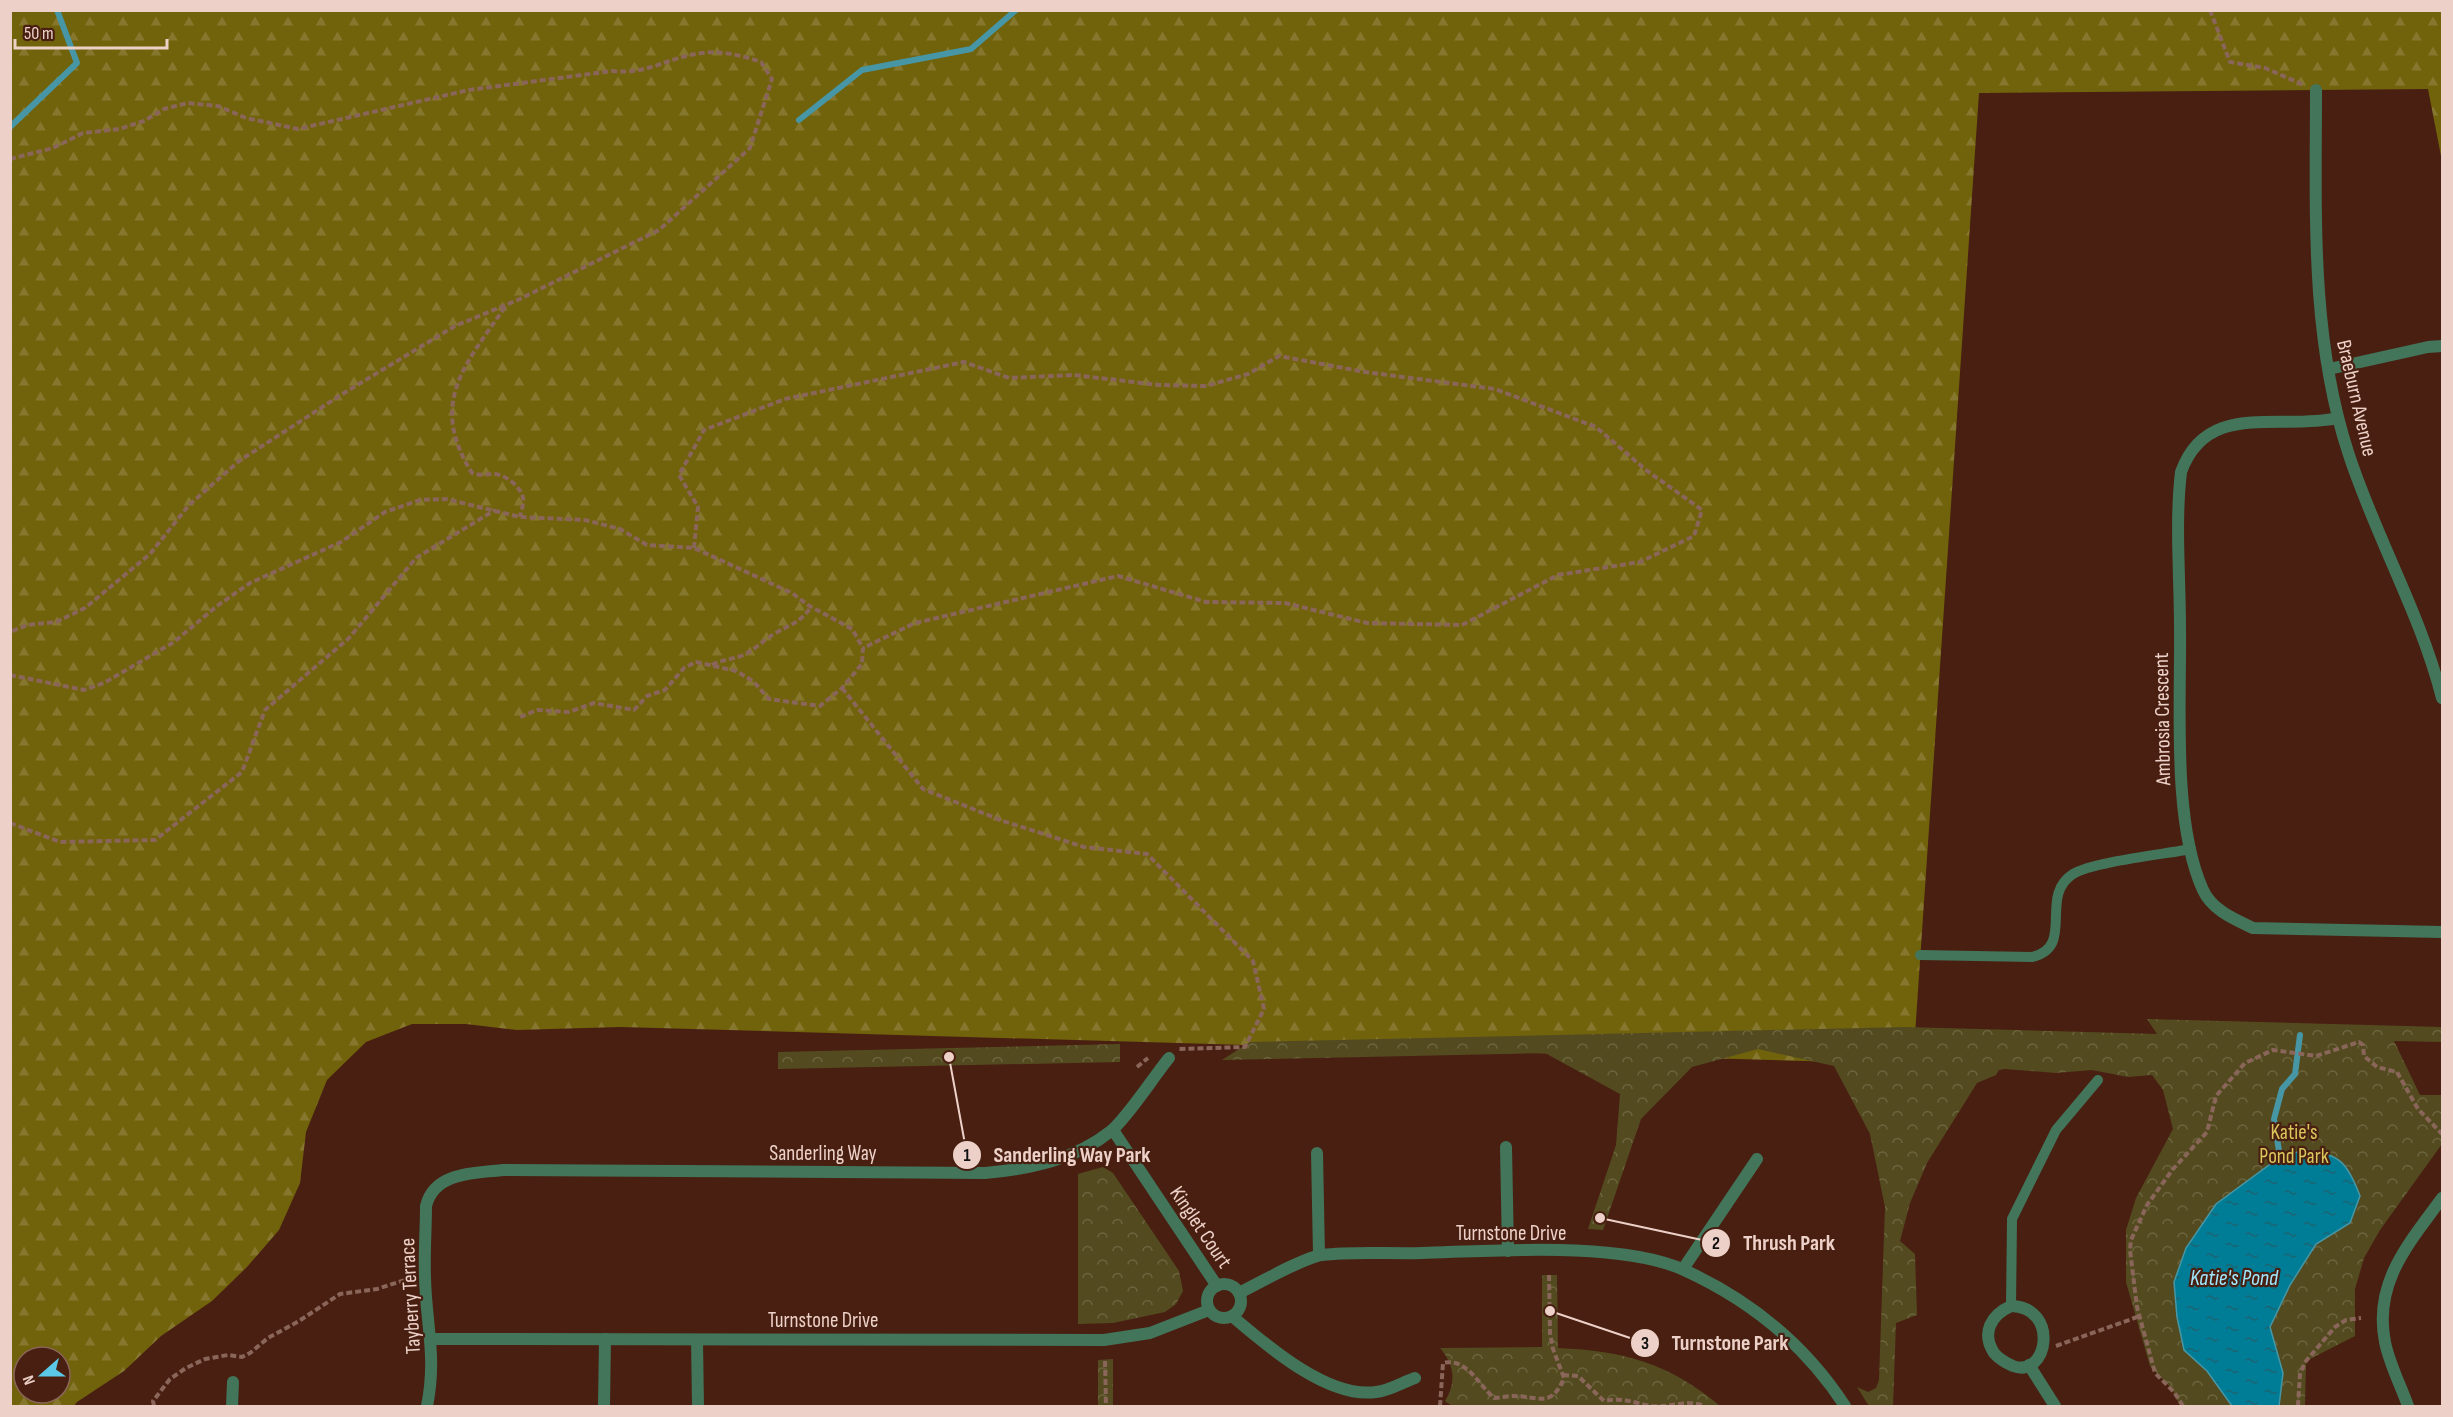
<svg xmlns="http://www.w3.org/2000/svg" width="2453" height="1417" font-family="'Sofia Sans Condensed',sans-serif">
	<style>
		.forest { fill: url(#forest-firs); fill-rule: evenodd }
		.park { fill: url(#park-crowns) }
		.water { fill: url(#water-ripples); stroke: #4796a5; stroke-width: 1.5 }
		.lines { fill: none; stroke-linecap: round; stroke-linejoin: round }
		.stream { stroke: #4796a5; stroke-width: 6 }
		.path { stroke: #8a665a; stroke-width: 4; stroke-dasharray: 6 3; stroke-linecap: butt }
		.service { stroke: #42755a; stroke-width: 10 }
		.minor { stroke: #42755a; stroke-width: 12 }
		.labels { text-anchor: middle; stroke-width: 4.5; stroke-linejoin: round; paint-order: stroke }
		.street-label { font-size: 21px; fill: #edd1c8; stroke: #481f11 }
		.park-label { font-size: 21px; fill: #dac75c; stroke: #481f11 }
		.water-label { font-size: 22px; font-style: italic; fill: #a0e8fe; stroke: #481f11 }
		.leader { fill: none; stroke: #edd1c8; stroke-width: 2 }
		.callout-dot { fill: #edd1c8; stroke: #481f11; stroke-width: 2 }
		.mark-label { font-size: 18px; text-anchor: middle; font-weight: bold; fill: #111 }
		.callout-label { font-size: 22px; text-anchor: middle; font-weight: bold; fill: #edd1c8; stroke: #481f11; stroke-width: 4.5; stroke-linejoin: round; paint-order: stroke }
	</style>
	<defs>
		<pattern id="forest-firs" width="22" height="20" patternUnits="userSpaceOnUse" patternTransform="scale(1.5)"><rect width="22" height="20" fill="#71620c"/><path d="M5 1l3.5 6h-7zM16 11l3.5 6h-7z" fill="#86772e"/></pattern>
		<pattern id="park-crowns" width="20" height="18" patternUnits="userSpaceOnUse" patternTransform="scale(1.5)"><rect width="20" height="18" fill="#534b1f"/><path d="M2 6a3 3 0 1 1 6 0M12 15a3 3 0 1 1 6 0" fill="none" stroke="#6c643e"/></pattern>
		<pattern id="water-ripples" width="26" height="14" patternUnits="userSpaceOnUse" patternTransform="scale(1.5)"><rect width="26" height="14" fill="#007d96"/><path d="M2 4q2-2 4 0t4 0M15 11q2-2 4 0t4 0" fill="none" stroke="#1c6472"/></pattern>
	</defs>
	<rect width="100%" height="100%" fill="#481f11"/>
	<path class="forest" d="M10,11H2442V161L2428,89L1979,93L1913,1064L620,1027L517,1030L466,1024H412L366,1042L327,1080L306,1132L300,1183L279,1230L247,1267L212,1301L161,1336L124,1371L77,1402L74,1406H11ZM24,1357H60V1393H24Z"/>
	<g class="park">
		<polygon points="2147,1019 2442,1027 2442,1042 2394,1041 2420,1095 2442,1095 2442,1144 2380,1230 2364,1258 2355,1289 2355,1336 2306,1361 2305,1406 2180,1406 2172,1389 2150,1366 2126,1282 2126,1230 2136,1198 2173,1129 2163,1090 2152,1075 2128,1077 2092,1070 2056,1073 2005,1069 1999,1070 1996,1075 1977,1083 1927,1163 1910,1203 1900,1241 1915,1254 1917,1315 1896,1323 1893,1406 1869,1406 1857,1387 1868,1392 1876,1388 1879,1380 1885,1207 1870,1134 1834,1066 1758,1049 1692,1067 1641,1119 1603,1230 1588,1229 1616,1145 1620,1094 1545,1053 1222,1060 1250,1042 1905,1027 2157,1034"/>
		<polygon points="1120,1044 1120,1062 778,1069 778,1052"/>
		<polygon points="1103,1167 1113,1173 1179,1271 1183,1291 1176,1304 1165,1312 1113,1323 1078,1324 1078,1174"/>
		<path d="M1542,1275H1557L1558,1348C1624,1351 1669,1363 1720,1406H1452L1445,1401C1457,1382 1454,1364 1440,1348L1542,1347Z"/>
		<polygon points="1113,1359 1113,1406 1098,1406 1098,1360"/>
	</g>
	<path class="water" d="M2305,1150C2340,1153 2348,1164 2360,1196L2350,1223L2316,1244L2290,1285L2270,1327L2283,1373L2279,1406H2232L2207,1371L2184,1350L2177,1317L2174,1282L2186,1248L2216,1204L2280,1157Z"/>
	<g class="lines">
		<g class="stream">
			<polyline points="799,120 862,70 971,49 1016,10"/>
			<polyline points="10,127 77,63 57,10"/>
			<polyline points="2280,1157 2274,1119 2282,1089 2295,1074 2300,1035"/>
		</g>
		<g class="path">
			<polyline points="2210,10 2230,62 2265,68 2304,85"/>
			<path d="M10,159L53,148L83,133L119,129L144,121L164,109L188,103L218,106L246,118L298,129L469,90L612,71C648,75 668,57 702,53C721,50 743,56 761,62L772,79L750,148L659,230L520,299L455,326L344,393L239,461L189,505L150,554L85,608L56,622L27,625L10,632"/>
			<path d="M505,307C465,365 428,403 472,473C481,476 487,474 495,474C506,475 521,487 523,498C524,504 521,512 520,517"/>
			<polyline points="694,548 698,507 679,475 704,430 785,399 964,362 1009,378 1074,375 1159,385 1206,386 1248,374 1279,356 1365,372 1495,389 1596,427 1646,470 1702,510 1694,536 1640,562 1558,575 1462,625 1367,623 1285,603 1206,602 1118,576 915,623 863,648"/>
			<path d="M712,665C721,660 728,660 738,657C752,653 762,641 774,634C790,624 799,624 811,607"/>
			<polyline points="10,675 84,690 104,683 174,642 217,606 250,583 341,542 385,512 420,500 446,499 520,517 585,520 620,529 647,545 694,548 792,593 808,605 852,629 863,648 862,664 842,688 820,706 769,699 753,681 736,671 696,662 684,668 665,690 647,696 634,710 594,703 569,712 537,710 518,718"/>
			<polyline points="842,688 923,789 1003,821 1084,847 1147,854 1253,961 1264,1009 1245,1047 1179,1049"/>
			<polyline points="10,823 60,842 155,840 242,772 265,710 349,638 416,558 495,510"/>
			<polyline points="1137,1067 1148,1058"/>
			<polyline points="2056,1346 2140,1316"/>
			<polyline points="1105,1361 1106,1406"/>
			<path d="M1563,1375L1578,1376L1604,1401C1625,1397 1632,1403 1652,1406C1670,1408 1687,1399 1704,1406"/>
			<polyline points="154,1406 153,1401 170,1379 186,1368 205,1359 228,1355 242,1357 250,1353 268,1338 299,1321 340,1294 377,1289 408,1279"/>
			<path d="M1440,1406L1443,1363C1466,1357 1479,1385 1494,1398C1500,1398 1507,1396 1513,1396C1538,1396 1551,1409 1564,1378L1553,1349L1550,1333L1549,1272"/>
			<polyline points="2183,1406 2174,1392 2155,1373 2137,1307 2130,1250 2131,1240 2147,1205 2173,1169 2207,1132 2216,1096 2245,1063 2273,1050 2316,1056 2359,1042 2363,1045 2364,1056 2377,1067 2397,1072 2418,1109 2442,1134"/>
			<polyline points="2298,1406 2300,1373 2306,1361 2335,1327 2346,1320 2361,1318"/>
		</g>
		<g class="service">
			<path d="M1920,955L2032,957C2076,947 2038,896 2073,874C2092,862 2166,854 2191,849"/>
			<polyline points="2011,1306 2012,1219 2056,1130 2098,1080"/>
		</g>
		<g class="minor">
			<path d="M2316,90C2316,210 2310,335 2348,452C2375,536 2420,612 2442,698"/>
			<polyline points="2329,369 2428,347 2442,346"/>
			<path d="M2338,418C2279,431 2207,400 2181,472C2175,523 2180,576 2180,628C2181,703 2172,822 2203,890C2212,910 2234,919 2253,928L2442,932"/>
			<polyline points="1113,1130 1217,1286"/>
			<polyline points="1506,1147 1508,1251"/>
			<polyline points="1317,1153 1319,1255"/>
			<polyline points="1683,1269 1757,1159"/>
			<circle cx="1224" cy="1301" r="17"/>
			<path d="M1239,1293C1257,1284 1305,1257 1322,1255C1354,1251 1389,1254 1422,1253C1492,1251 1621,1241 1684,1270C1750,1300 1806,1346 1845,1406"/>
			<path d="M2011,1306C2060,1307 2048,1379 2013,1366C2006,1363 1999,1359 1994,1353C1981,1333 1991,1315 2011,1306Z"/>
			<path d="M1232,1316C1266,1345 1328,1399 1376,1392C1389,1391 1403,1382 1415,1378"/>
			<polyline points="432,1339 1104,1340 1150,1333 1209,1310"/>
			<polyline points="697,1340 698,1406"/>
			<polyline points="2029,1365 2055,1406"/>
			<polyline points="232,1406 233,1382"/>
			<path d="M427,1406C437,1356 426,1325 425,1277C424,1253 426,1230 426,1206C434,1172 474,1173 503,1170L985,1173C1030,1169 1075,1160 1111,1131C1128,1117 1154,1076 1169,1058"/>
			<polyline points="604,1406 605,1339"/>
			<path d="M2408,1406C2401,1386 2389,1363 2385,1342C2373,1282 2410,1242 2442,1198"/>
		</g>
	</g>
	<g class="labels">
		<g class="street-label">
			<text transform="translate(2357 398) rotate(77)" y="7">Braeburn Avenue</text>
			<text transform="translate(2162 719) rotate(-91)" y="7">Ambrosia Crescent</text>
			<text x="823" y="1160">Sanderling Way</text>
			<text transform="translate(1201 1227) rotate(56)" y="7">Kinglet Court</text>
			<text x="1511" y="1240">Turnstone Drive</text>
			<text transform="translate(410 1296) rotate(-93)" y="7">Tayberry Terrace</text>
			<text x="823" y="1327">Turnstone Drive</text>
		</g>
		<g class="park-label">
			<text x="2294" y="1139">Katie's<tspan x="2294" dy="24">Pond Park</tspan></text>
		</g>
		<g class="water-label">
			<text x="2234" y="1285">Katie's Pond</text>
		</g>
	</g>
	<path class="leader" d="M949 1057L967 1155M1600 1218L1716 1243M1550 1311L1645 1343"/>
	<g class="callout-dot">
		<circle cx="949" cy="1057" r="6"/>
		<circle cx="1600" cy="1218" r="6"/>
		<circle cx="1550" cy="1311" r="6"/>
		<circle cx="967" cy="1155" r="15"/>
		<circle cx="1716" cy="1243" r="15"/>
		<circle cx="1645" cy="1343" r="15"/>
	</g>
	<g class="mark-label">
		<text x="967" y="1161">1</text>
		<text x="1716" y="1249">2</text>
		<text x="1645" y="1349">3</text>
	</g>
	<g class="callout-label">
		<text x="1072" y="1162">Sanderling Way Park</text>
		<text x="1789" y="1250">Thrush Park</text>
		<text x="1730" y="1350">Turnstone Park</text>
	</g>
	<rect width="2453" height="1417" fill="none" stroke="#edd1c8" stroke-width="24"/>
	<g transform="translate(42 1375) rotate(249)"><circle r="28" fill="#481f11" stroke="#8a665a" stroke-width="1.5"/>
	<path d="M0-4.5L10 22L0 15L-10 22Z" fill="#5ac8e6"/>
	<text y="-9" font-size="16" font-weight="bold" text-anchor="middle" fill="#edd1c8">N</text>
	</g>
	<path d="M15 39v9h152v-9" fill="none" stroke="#edd1c8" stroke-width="3"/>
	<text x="24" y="39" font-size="18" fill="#edd1c8" stroke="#481f11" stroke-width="4.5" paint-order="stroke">50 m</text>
</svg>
